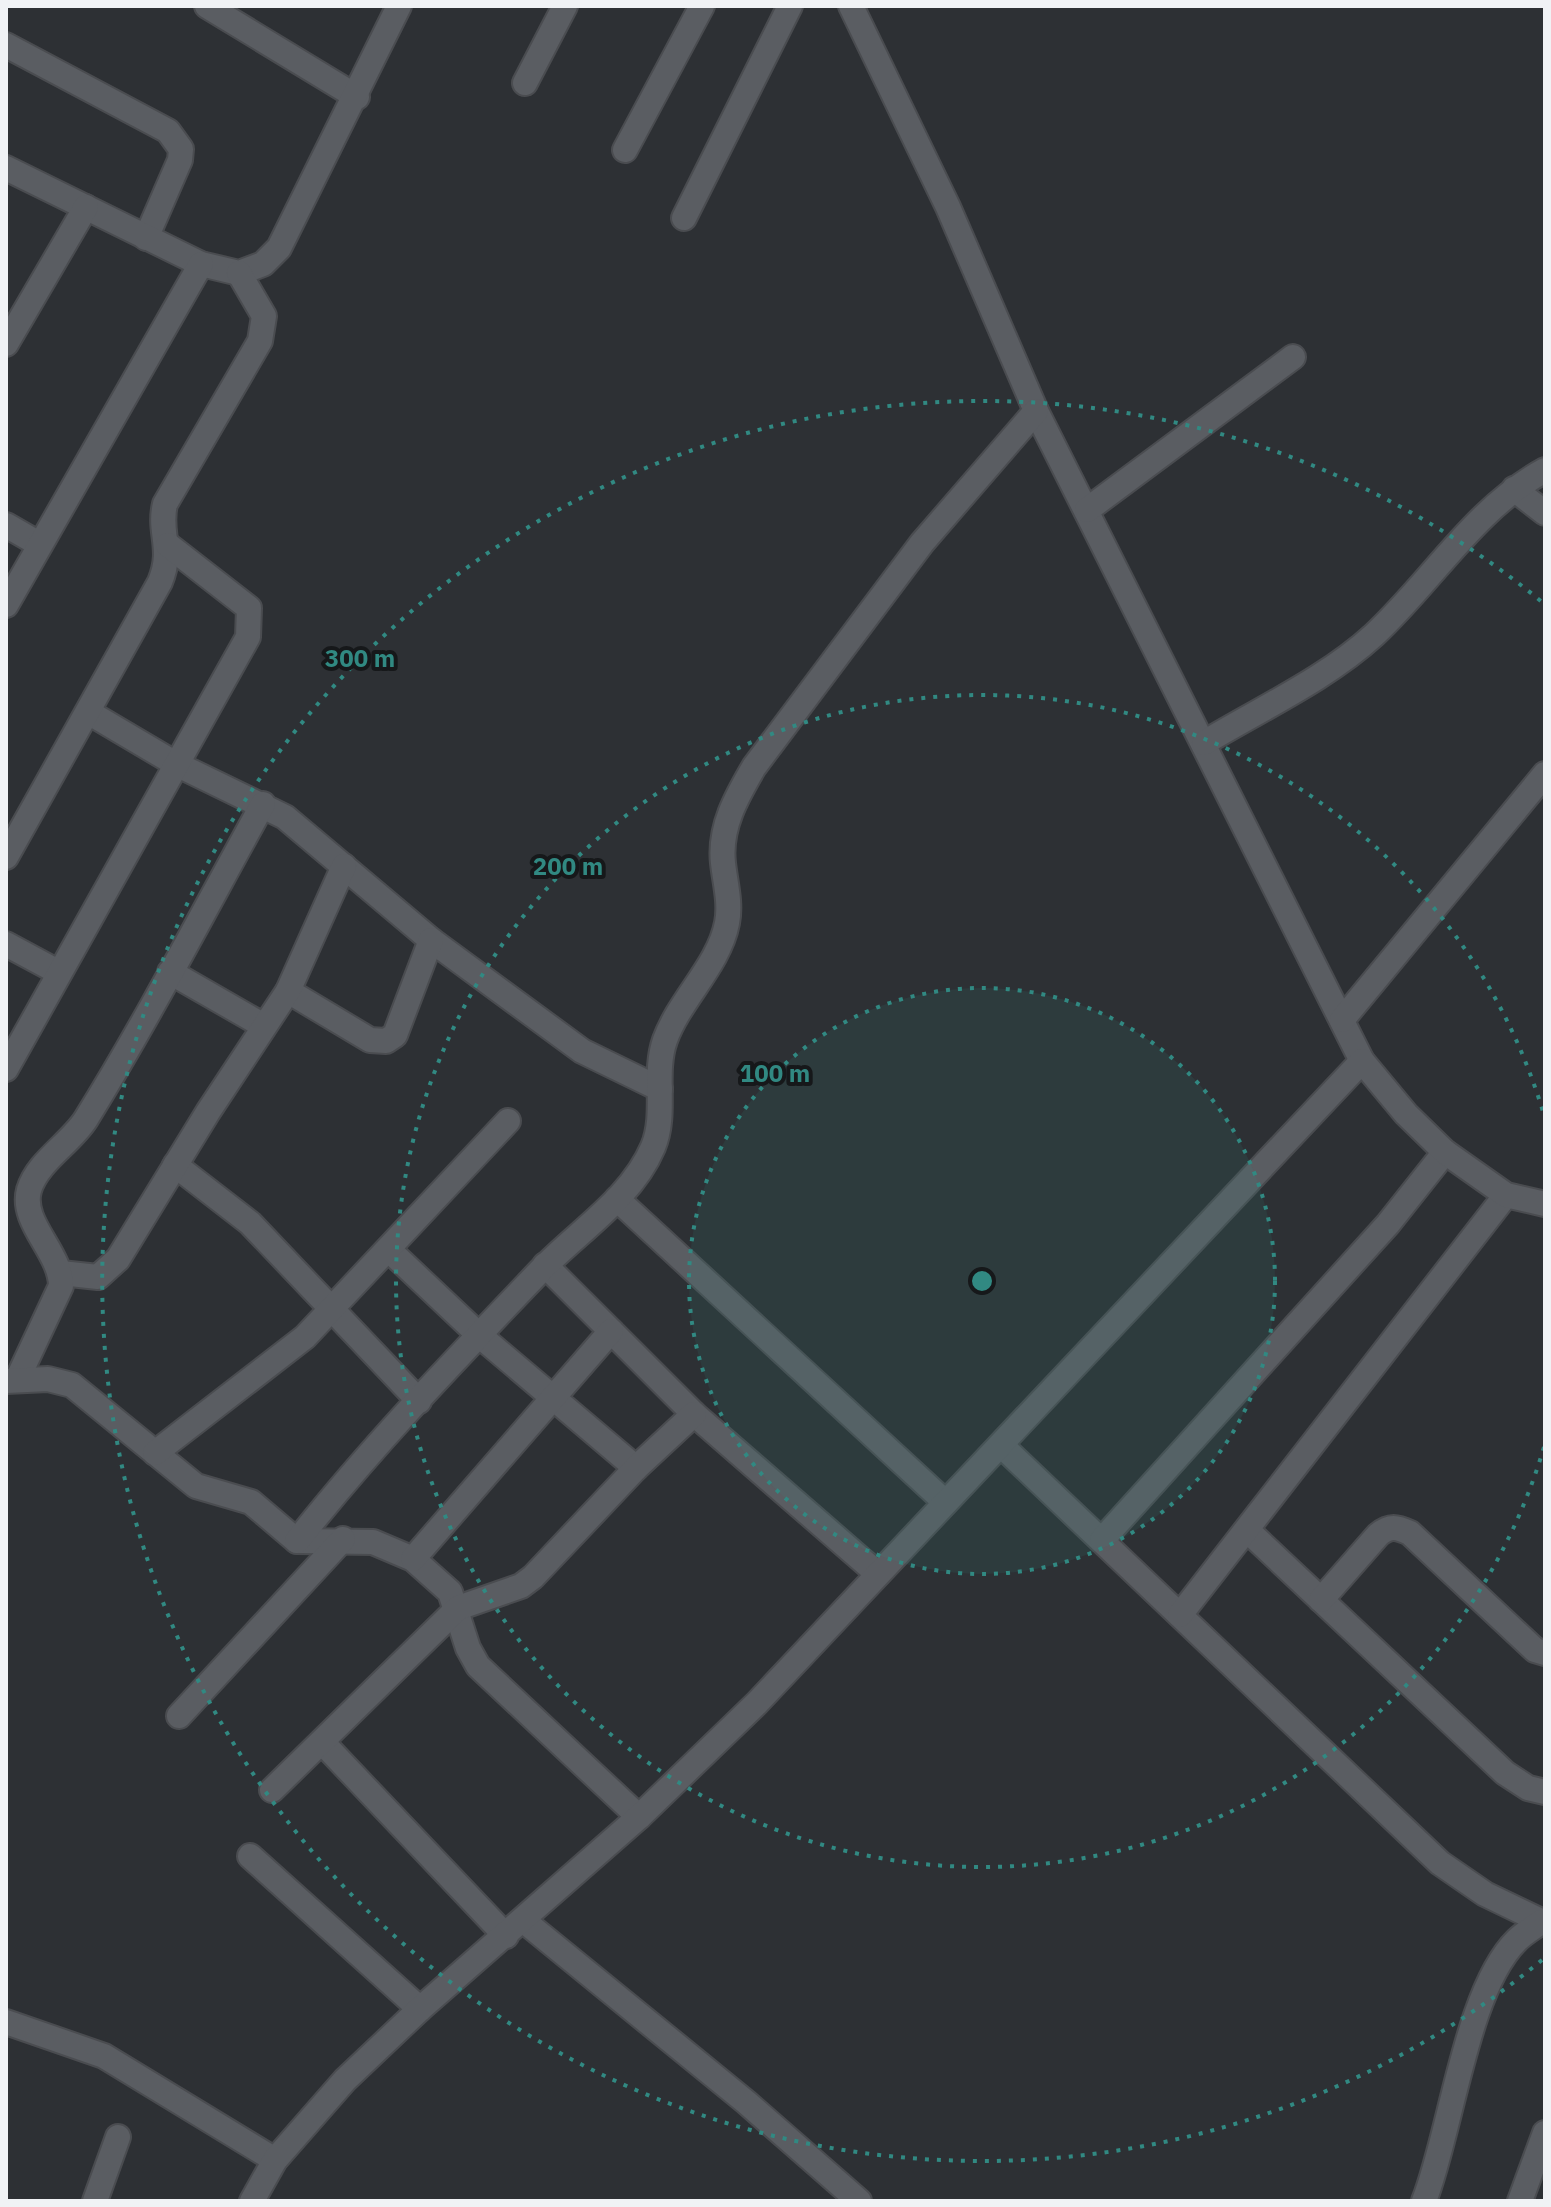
<svg xmlns="http://www.w3.org/2000/svg" width="1551" height="2207" font-family="'IBM Plex Sans',sans-serif">
	<style>
		.lines { fill: none; stroke-linecap: round; stroke-linejoin: round }
		.minor-casing { stroke: #4a4c50; stroke-width: 28 }
		.minor { stroke: #5a5d62; stroke-width: 24 }
		.ring { fill: none; stroke: #318982; stroke-width: 4; stroke-dasharray: 4 8 }
		.centre { fill: #318982; stroke: #16181a; stroke-width: 4 }
		.ring-label { font-size: 24px; text-anchor: middle; font-weight: bold; fill: #318982; stroke: #16181a; stroke-width: 8; stroke-linejoin: round; paint-order: stroke }
	</style>
	<rect width="100%" height="100%" fill="#2d3034"/>
	<g class="lines">
		<g class="minor-casing">
			<g id="minor">
				<polyline points="207,6 357,97"/>
				<polyline points="851,6 948,207 1036,411 1362,1061"/>
				<polyline points="6,45 168,131 181,149 180,160 146,238"/>
				<polyline points="525,83 565,6"/>
				<polyline points="625,150 702,6"/>
				<polyline points="6,168 201,264 239,273 263,264 279,248 399,6"/>
				<polyline points="684,218 790,6"/>
				<polyline points="6,344 86,207"/>
				<polyline points="1514,489 1545,513"/>
				<polyline points="1087,510 1293,357"/>
				<polyline points="6,525 39,544"/>
				<polyline points="6,605 201,264"/>
				<polyline points="88,712 176,764 285,817 431,940 582,1051 660,1089"/>
				<path d="M1204,743C1260,709 1326,679 1374,635C1433,580 1474,509 1545,470"/>
				<path d="M6,857L160,582C174,548 158,533 165,504L260,341L264,316L239,273"/>
				<polyline points="6,944 58,972"/>
				<polyline points="170,972 264,1026"/>
				<polyline points="288,991 370,1040 386,1041 395,1035 431,940"/>
				<polyline points="1342,1020 1545,774"/>
				<polyline points="6,1069 248,637 249,608 168,545"/>
				<polyline points="175,1165 250,1223 419,1401"/>
				<polyline points="617,1199 945,1502"/>
				<polyline points="389,1250 479,1335 636,1468"/>
				<polyline points="545,1265 694,1414 878,1574"/>
				<polyline points="61,1273 98,1277 118,1259 208,1112 288,991 344,866"/>
				<path d="M17,1380L61,1286C61,1252 20,1223 29,1190C37,1162 71,1143 86,1119C149,1017 205,909 263,804"/>
				<polyline points="6,1381 48,1379 72,1385 196,1486 251,1502 297,1541 373,1542 413,1559 450,1592 468,1648 478,1666 639,1817"/>
				<polyline points="1001,1445 1440,1863 1485,1894 1545,1923"/>
				<polyline points="155,1453 305,1337 508,1121"/>
				<polyline points="1247,1530 1505,1773 1528,1788 1545,1792"/>
				<polyline points="1102,1540 1388,1224 1445,1152"/>
				<path d="M297,1541C372,1446 456,1359 540,1271C577,1232 631,1199 653,1147C667,1114 653,1074 665,1040C680,999 719,965 727,923C731,903 725,882 723,863C719,827 737,796 754,767L922,543L1036,411"/>
				<polyline points="413,1559 611,1331"/>
				<path d="M1321,1600L1378,1535C1390,1525 1397,1527 1410,1533L1535,1650L1545,1653"/>
				<polyline points="1180,1615 1506,1195"/>
				<polyline points="179,1716 343,1539"/>
				<polyline points="322,1742 506,1936"/>
				<polyline points="272,1790 458,1608 521,1586 533,1577 636,1468 694,1414"/>
				<polyline points="250,1856 420,2009"/>
				<polyline points="524,1921 746,2102 859,2201"/>
				<polyline points="6,2022 104,2056 275,2160"/>
				<polyline points="95,2201 118,2137"/>
				<polyline points="252,2201 275,2160 345,2080 420,2009 639,1817 757,1703 1362,1061 1406,1114 1445,1152 1506,1195 1545,1204"/>
				<path d="M1424,2201C1451,2133 1466,1990 1517,1940C1524,1933 1533,1928 1541,1922"/>
				<polyline points="1520,2201 1545,2133"/>
			</g>
		</g>
		<use href="#minor" class="minor"/>
	</g>
	<circle cx="982" cy="1281" r="293" fill="#318982" fill-opacity=".12"/>
	<g class="ring">
		<circle cx="982" cy="1281" r="293"/>
		<path d="M1544 1447A586 586 0 1 1 1544 1115"/>
		<path d="M1542 1960A880 880 0 1 1 1542 602"/>
	</g>
	<circle cx="982" cy="1281" r="12" class="centre"/>
	<g class="ring-label">
		<text x="360" y="667">300 m</text>
		<text x="568" y="875">200 m</text>
		<text x="775" y="1082">100 m</text>
	</g>
	<rect width="1551" height="2207" fill="none" stroke="#f0f2f5" stroke-width="16"/>
</svg>
